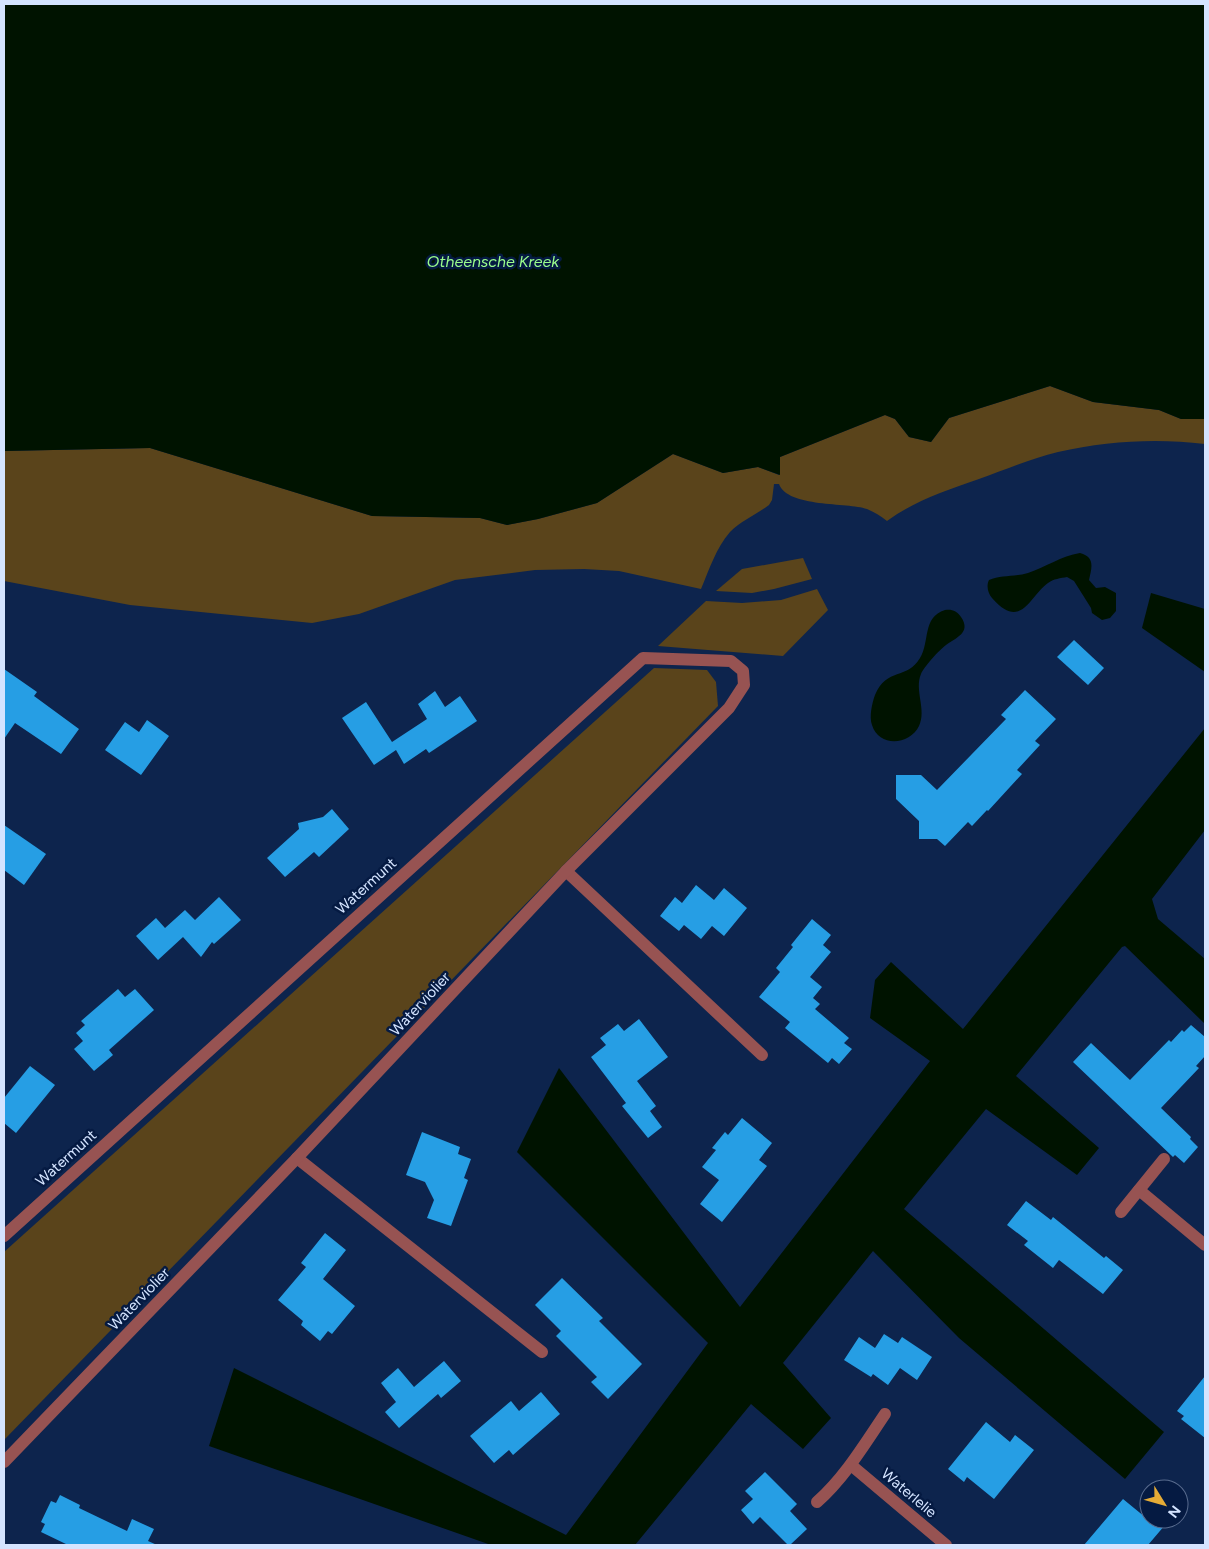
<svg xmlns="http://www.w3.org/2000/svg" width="1209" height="1549" font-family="Figtree,sans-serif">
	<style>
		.green { fill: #5a441b }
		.water { fill: #001300 }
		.building { fill: #269ee4 }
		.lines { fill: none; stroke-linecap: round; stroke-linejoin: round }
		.minor { stroke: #975352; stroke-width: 12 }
		.labels { text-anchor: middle; stroke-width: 5; stroke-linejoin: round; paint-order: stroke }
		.street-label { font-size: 15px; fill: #d4e4ff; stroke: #051a42 }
		.water-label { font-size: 16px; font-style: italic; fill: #9bfd8c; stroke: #051a42 }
	</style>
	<rect width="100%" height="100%" fill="#0d244d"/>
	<g class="green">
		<path d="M1050,386L1093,402L1159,410L1181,419H1205V444C1156,438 1107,441 1058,452C1032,458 1005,470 979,479C945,491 916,500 887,521C881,516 874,512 867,509C847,502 788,508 779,484H774L772,500L769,505C757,514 741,521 730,532C716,548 709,570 701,589L619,571L584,569L535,570L455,580L359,614L312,623L130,605L4,581V451L150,448L372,516L480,518L507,525L538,519L597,503L673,454L723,473L758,467L779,475L780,457L885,415L895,419L909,437L931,442L949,418Z"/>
		<polygon points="803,558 812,579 774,589 752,593 716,591 742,569"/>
		<polygon points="817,589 828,610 783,656 658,646 706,601 742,603 781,600"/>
		<polygon points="654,668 707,670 716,682 718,706 4,1440 4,1252"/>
	</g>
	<g class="water">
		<polygon points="4,4 1205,4 1205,419 1181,419 1159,410 1093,402 1050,386 949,418 931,442 909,437 895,419 885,415 780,457 780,475 758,467 723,473 673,454 597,503 538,519 507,525 480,518 372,516 150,448 4,451"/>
		<path d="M1080,553C1095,557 1092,567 1089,580L1096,588L1105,587L1116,593V611L1110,618L1102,620L1092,613L1091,608L1074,581L1067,577C1061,578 1053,579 1048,583C1029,597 1021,631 992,598C988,593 986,586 989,580C1001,575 1015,577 1028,573C1046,567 1061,556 1080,553Z"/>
		<polygon points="1151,593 1205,609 1205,672 1142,628"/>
		<path d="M945,610C952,609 957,611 961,617C972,633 955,638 946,645C940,649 923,668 921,674C914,690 927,710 919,726C910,745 879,748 872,725C869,717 872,703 875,695C887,667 907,680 920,658C930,642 922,617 945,610Z"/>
		<polygon points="1205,728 1205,830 1152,899 1158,919 1205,959 1205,1024 1125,946 1122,947 1016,1076 1099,1148 1077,1175 986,1109 904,1209 1164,1432 1125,1479 959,1338 873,1251 783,1363 831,1418 803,1449 751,1404 635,1545 491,1545 209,1446 234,1368 566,1535 708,1343 517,1152 559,1068 740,1307 930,1061 870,1018 875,980 891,962 963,1029"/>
	</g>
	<g class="building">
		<polygon points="1074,640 1104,668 1088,685 1057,657"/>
		<polygon points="4,669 37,692 34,696 79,729 61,754 15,723 4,739"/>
		<polygon points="1025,690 1056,719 1035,741 1040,745 1017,770 1022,774 988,811 987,810 972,826 968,822 945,846 937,839 919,839 919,821 896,799 896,775 921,775 937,790 1006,719 1001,715"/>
		<polygon points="435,691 445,707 460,696 477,721 429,753 426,749 404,764 396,750 374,765 342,718 366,702 392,742 427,719 418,704"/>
		<polygon points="147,720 169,736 141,775 105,750 125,722 139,732"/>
		<polygon points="332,809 349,829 319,857 314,852 285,877 267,858 299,829 298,823 323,817"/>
		<polygon points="4,825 46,854 24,885 4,870"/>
		<polygon points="696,885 714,900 724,888 747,908 724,936 712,926 701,939 684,925 679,931 660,916 675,897 682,903"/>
		<polygon points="219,897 241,920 214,944 212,942 201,957 183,937 158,960 136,936 156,918 165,928 185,910 195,920"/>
		<polygon points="812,919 831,935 823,945 831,952 810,977 822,987 813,998 820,1004 815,1009 849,1038 844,1043 852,1049 839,1064 832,1058 828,1063 785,1028 790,1022 759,997 780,972 776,968 793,947 791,945"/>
		<polygon points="118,989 125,997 135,989 154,1010 109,1050 113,1055 94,1071 74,1049 83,1041 76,1033 85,1025 81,1021"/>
		<polygon points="639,1019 668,1057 637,1081 656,1106 650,1111 662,1127 648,1138 622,1106 626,1103 591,1057 606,1045 600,1038 618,1024 624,1031"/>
		<polygon points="1191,1025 1205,1037 1205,1056 1196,1066 1199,1068 1161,1108 1191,1137 1190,1139 1198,1147 1184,1163 1175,1155 1173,1157 1073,1062 1091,1043 1130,1080 1169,1040 1171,1042 1182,1030 1184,1032"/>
		<polygon points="30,1066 55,1085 16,1133 4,1123 4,1098"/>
		<polygon points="742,1118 772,1143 759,1160 767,1166 722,1222 700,1204 719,1180 702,1167 716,1150 712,1148 725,1132 728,1135"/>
		<polygon points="422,1132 460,1147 458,1154 471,1159 464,1178 468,1180 451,1226 427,1218 434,1200 425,1182 406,1175"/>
		<polygon points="1026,1201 1051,1220 1053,1217 1104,1258 1106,1256 1123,1270 1103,1294 1059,1260 1053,1268 1024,1245 1028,1241 1007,1225"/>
		<polygon points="325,1233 346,1250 323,1279 355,1306 332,1334 328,1331 320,1341 301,1325 303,1321 278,1300 306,1267 301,1263"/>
		<polygon points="562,1278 603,1318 599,1321 642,1364 608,1399 591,1382 597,1377 556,1336 561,1331 535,1305"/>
		<polygon points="884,1334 898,1343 902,1337 932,1357 917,1380 900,1368 888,1385 873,1374 871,1377 844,1360 859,1337 875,1348"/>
		<polygon points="444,1361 461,1381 441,1398 438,1394 399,1428 385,1412 396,1402 381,1383 398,1368 414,1387"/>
		<polygon points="1205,1376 1205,1438 1181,1419 1184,1416 1177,1411"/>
		<polygon points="541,1392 560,1414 513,1455 509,1450 494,1463 470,1436 511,1401 519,1411"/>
		<polygon points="986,1422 1010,1442 1015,1435 1034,1450 994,1499 967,1477 964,1482 948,1469"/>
		<polygon points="765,1472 797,1504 790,1511 807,1529 790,1545 788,1545 760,1517 753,1524 741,1510 753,1499 745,1491"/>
		<polygon points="60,1495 80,1505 79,1508 127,1531 132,1519 154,1529 148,1541 157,1545 68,1545 41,1532 45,1524 41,1522 51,1501 56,1503"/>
		<polygon points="1123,1499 1145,1517 1149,1512 1149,1519 1158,1519 1165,1525 1148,1545 1084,1545"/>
	</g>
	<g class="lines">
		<g class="minor">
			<polyline points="566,871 762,1055"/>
			<polyline points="297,1158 542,1352"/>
			<polyline points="1139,1190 1205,1245"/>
			<polyline points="1121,1212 1164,1159"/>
			<polyline points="4,1236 643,658 731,661 743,671 744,685 729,708 566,871 297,1158 4,1462"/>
			<polyline points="851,1465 946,1545"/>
			<path d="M817,1502C845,1477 864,1445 885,1414"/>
		</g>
	</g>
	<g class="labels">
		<g class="street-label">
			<text transform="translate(366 886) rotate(-42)" y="5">Watermunt</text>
			<text transform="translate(420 1004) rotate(-47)" y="5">Waterviolier</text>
			<text transform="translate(66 1158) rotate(-42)" y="5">Watermunt</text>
			<text transform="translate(139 1299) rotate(-46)" y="5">Waterviolier</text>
			<text transform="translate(909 1493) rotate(40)" y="5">Waterlelie</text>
		</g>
		<g class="water-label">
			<text x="493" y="267">Otheensche Kreek</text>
		</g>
	</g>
	<rect width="1209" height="1549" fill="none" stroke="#d4e4ff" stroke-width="10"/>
	<g transform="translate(1164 1504) rotate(127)"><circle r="24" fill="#051a42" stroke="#586b8e"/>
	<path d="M0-4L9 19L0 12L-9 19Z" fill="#e6ac36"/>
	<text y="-8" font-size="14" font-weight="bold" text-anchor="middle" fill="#d4e4ff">N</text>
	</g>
</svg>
